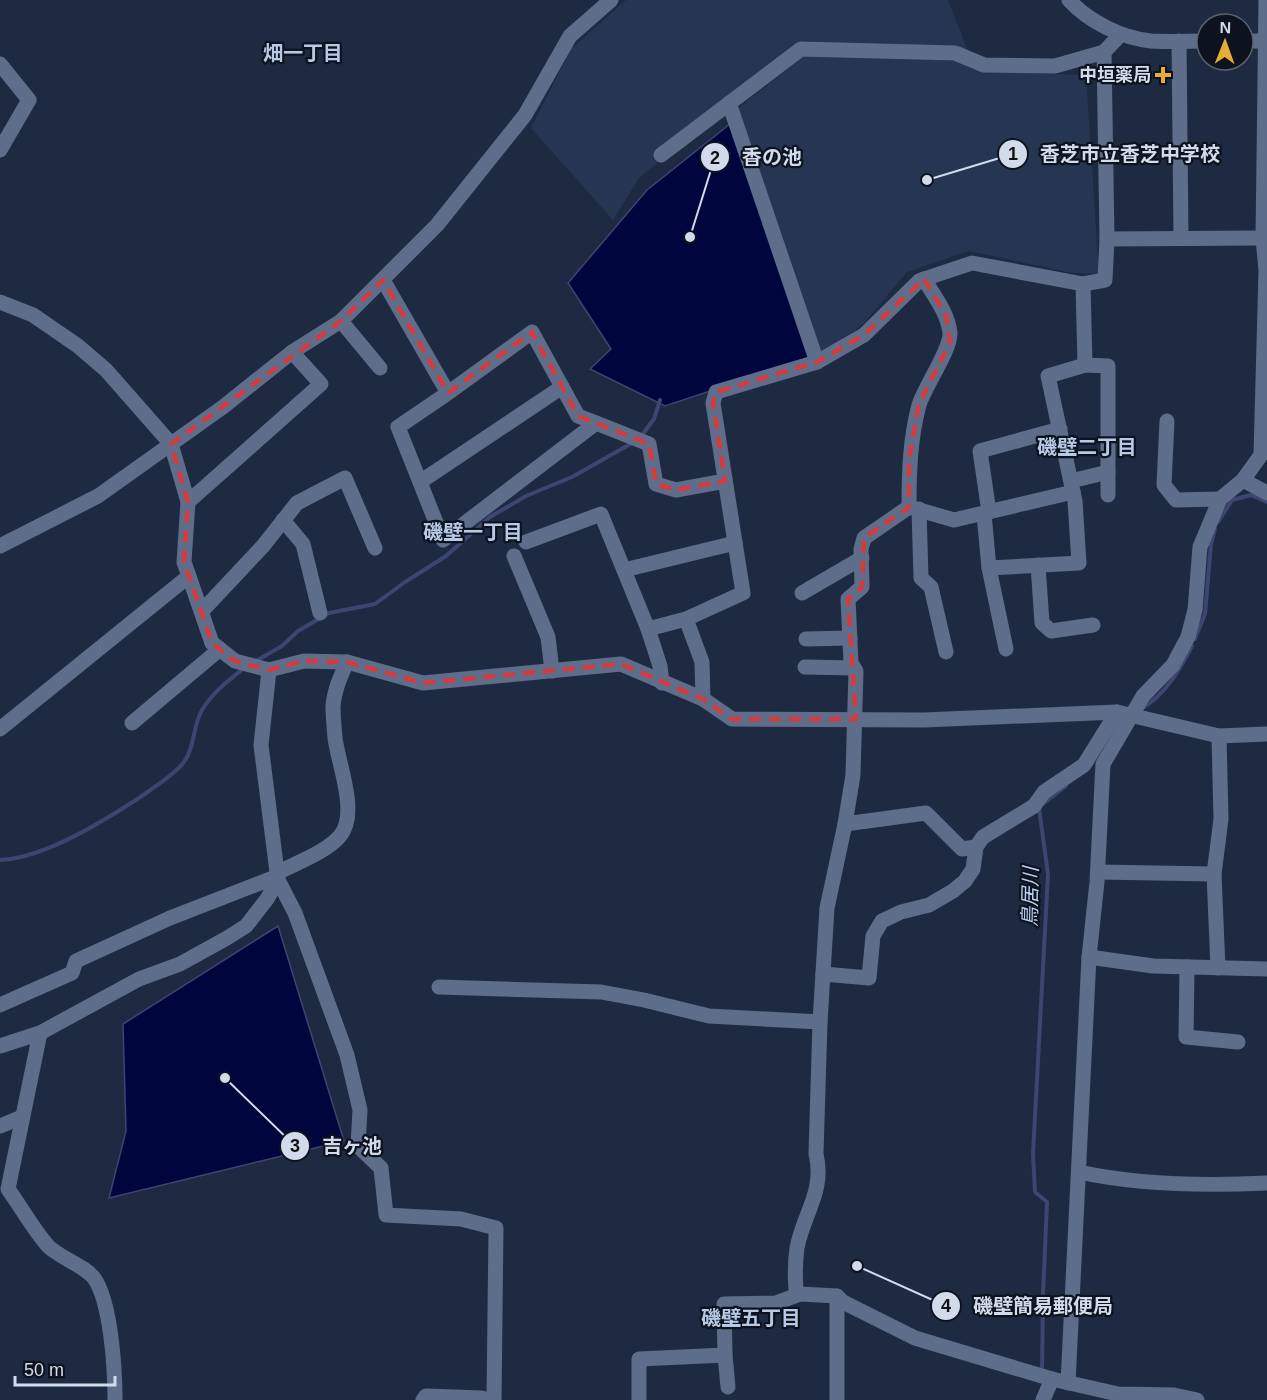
<svg xmlns="http://www.w3.org/2000/svg" width="1267" height="1400" font-family="Arial,'Noto Sans JP',sans-serif">
	<style>
		.built { fill: #263552 }
		.water { fill: #00053d; stroke: #3f4571; stroke-width: 1.5 }
		.lines { fill: none; stroke-linecap: round; stroke-linejoin: round }
		.stream { stroke: #3f4571; stroke-width: 4 }
		.minor { stroke: #5e6e8a; stroke-width: 15 }
		.marked { fill: none; stroke: #d63a3c; stroke-width: 4.5; stroke-dasharray: 12 8; stroke-linejoin: round }
		.poi-dot { fill: #e6ad36; stroke: #0d131e; stroke-width: 2 }
		.labels { text-anchor: middle; stroke-width: 4.5; stroke-linejoin: round; paint-order: stroke }
		.poi-label { font-size: 18px; font-weight: bold; fill: #d2dbeb; stroke: #0d131e; text-anchor: end }
		.neighbourhood-label { font-size: 20px; font-weight: bold; fill: #b7c9e7; stroke: #0d131e }
		.water-label { font-size: 20px; font-style: italic; fill: #bbd0f4; stroke: #0d131e }
		.leader { fill: none; stroke: #d2dbeb; stroke-width: 2 }
		.callout-dot { fill: #d2dbeb; stroke: #0d131e; stroke-width: 2 }
		.mark-label { font-size: 18px; text-anchor: middle; font-weight: bold; fill: #111 }
		.callout-label { font-size: 20px; text-anchor: middle; font-weight: bold; fill: #d2dbeb; stroke: #0d131e; stroke-width: 4.5; stroke-linejoin: round; paint-order: stroke }
	</style>
	<rect width="100%" height="100%" fill="#1d2a42"/>
	<g class="built">
		<polygon points="626,0 948,0 969,54 805,41 639,178 613,220 531,128 571,49"/>
		<polygon points="807,54 958,61 989,72 1086,75 1099,274 1072,273 969,251 907,272 864,323 844,339 819,352 737,109"/>
	</g>
	<g class="water">
		<polygon points="735,120 810,358 665,406 590,369 611,349 568,283 647,190"/>
		<polygon points="278,926 344,1141 109,1198 126,1131 123,1024"/>
	</g>
	<g class="lines">
		<g class="stream">
			<polyline points="642,435 654,419 660,400"/>
			<polyline points="1218,522 1232,500 1251,495 1267,502"/>
			<polyline points="1195,639 1205,614 1211,544 1215,529"/>
			<polyline points="256,661 282,646 298,631 329,613 375,604 405,582 446,556 490,517 526,496 572,477 634,442"/>
			<path d="M1141,709C1166,694 1179,671 1192,646"/>
			<polyline points="1044,803 1066,786"/>
			<polyline points="1039,808 1048,874 1033,1154 1035,1192 1047,1202 1043,1294 1042,1373"/>
			<path d="M0,860C46,858 107,819 145,794C158,784 174,775 184,762C195,747 193,725 202,710C212,693 229,680 244,668"/>
		</g>
		<g class="minor">
			<path d="M1069,0C1089,22 1122,38 1151,41C1169,42 1189,41 1207,41"/>
			<polyline points="1179,41 1181,238"/>
			<polyline points="1243,41 1267,41"/>
			<polyline points="1104,52 1107,239 1263,238"/>
			<polyline points="0,64 29,100 0,150"/>
			<polyline points="729,103 817,362"/>
			<polyline points="661,155 801,49 955,53 984,65 1055,66 1104,52 1121,34"/>
			<path d="M924,279C934,296 948,313 950,333C951,349 925,386 919,405C910,439 909,472 909,507L864,538L861,549L862,587L848,599L851,663L856,671L853,775L845,824L827,908L820,1022L816,1154C825,1192 803,1214 797,1248C795,1262 795,1277 796,1290L800,1294L837,1296L843,1302L915,1338L1052,1379L1118,1394L1174,1395L1197,1400"/>
			<polyline points="383,280 448,393 398,427 443,540 596,423 578,416 532,332 448,393"/>
			<polyline points="1083,284 1105,280 1107,239"/>
			<polyline points="0,302 33,315 78,346 106,370 171,444 188,502 184,562 212,643 235,661 269,670 304,661 347,662 423,683 621,664 703,699 732,719 924,720 1117,712 1219,736 1267,734"/>
			<polyline points="341,321 380,368"/>
			<polyline points="1167,421 1164,485 1176,500 1220,499"/>
			<polyline points="596,423 649,444 656,484 676,490 725,481"/>
			<polyline points="1243,480 1267,493"/>
			<polyline points="1071,481 1108,472"/>
			<polyline points="420,482 562,387"/>
			<polyline points="188,502 321,384 292,352"/>
			<polyline points="909,507 954,520 1073,492"/>
			<polyline points="919,509 921,578 931,587 946,652"/>
			<polyline points="989,512 980,451 1060,429"/>
			<polyline points="984,514 989,568 1006,649"/>
			<polyline points="283,520 303,544 320,613"/>
			<polyline points="526,542 601,514 648,629"/>
			<polyline points="0,546 98,496 223,407 292,352 341,321 437,225 525,115 570,36 611,0"/>
			<polyline points="514,556 548,637 552,671"/>
			<polyline points="1038,565 1042,623 1051,631 1093,625"/>
			<polyline points="989,568 1079,563 1075,501 1048,376 1085,365"/>
			<polyline points="624,570 735,543"/>
			<polyline points="802,593 862,558"/>
			<polyline points="202,611 263,546 297,503 345,478 375,548"/>
			<polyline points="686,619 702,662 703,699"/>
			<polyline points="806,639 850,638"/>
			<polyline points="805,667 854,668"/>
			<polyline points="662,683 660,666 648,629 686,619 743,593 713,403 716,392 817,362 864,335 919,281 924,279 972,263 1083,284 1085,365 1108,366 1108,495"/>
			<polyline points="132,723 220,649"/>
			<polyline points="0,729 189,576"/>
			<polyline points="845,824 926,813 962,849 976,847"/>
			<polyline points="1098,872 1214,874"/>
			<path d="M277,873C298,862 325,853 340,836C359,814 338,763 335,738C334,727 333,716 333,706C334,690 341,676 347,662"/>
			<polyline points="278,880 295,913 347,1055 360,1110 358,1146 381,1168 386,1215 461,1219 496,1228 494,1400"/>
			<polyline points="1089,957 1153,966 1267,969"/>
			<polyline points="1187,967 1186,1037 1238,1042"/>
			<polyline points="1218,968 1214,874 1221,819 1219,736"/>
			<polyline points="823,974 869,978 873,936 882,921 901,912 929,905 953,891 965,881 973,869 976,847 983,837 1034,806 1044,792 1084,765 1117,712"/>
			<polyline points="439,987 601,992 644,1000 709,1016 820,1022"/>
			<polyline points="0,1005 72,973 76,961 170,918 278,876"/>
			<path d="M40,1033L8,1189C21,1207 33,1229 48,1246C60,1258 85,1266 94,1278C111,1302 115,1369 115,1400"/>
			<polyline points="0,1046 40,1033 139,979 180,964 227,938 246,926 267,899 278,880 261,745 269,670"/>
			<polyline points="0,1126 22,1117"/>
			<path d="M1079,1172C1139,1185 1206,1186 1267,1183"/>
			<polyline points="725,1355 728,1387"/>
			<polyline points="1068,1383 1089,957 1097,882 1103,764 1143,696 1173,665 1188,637 1195,610 1200,547 1220,499 1243,480 1261,455 1266,270 1263,238 1266,0"/>
			<polyline points="423,1400 426,1396 482,1398 488,1400"/>
			<polyline points="639,1400 639,1359 725,1355 724,1304 776,1303 800,1294"/>
			<polyline points="837,1400 837,1296"/>
			<polyline points="1043,1400 1052,1379"/>
		</g>
	</g>
	<path class="marked" d="M924,279L946,315L950,342L919,404L909,460V507L864,538L862,587L848,599L856,719H732L703,699L621,664L423,683L347,662L304,661L269,670L235,661L212,643L184,562L188,502L171,444L341,321L383,280L448,393L532,332L578,416L649,444L656,484L676,490L725,481L713,403L716,392L817,362L864,335Z"/>
	<path class="poi-dot" d="M1160 66h6v6h6v6h-6v6h-6v-6h-6v-6h6z"/>
	<g class="labels">
		<g class="poi-label">
			<text x="1151" y="81">中垣薬局</text>
		</g>
		<g class="neighbourhood-label">
			<text x="303" y="60">畑一丁目</text>
			<text x="1087" y="454">磯壁二丁目</text>
			<text x="473" y="539">磯壁一丁目</text>
			<text x="751" y="1325">磯壁五丁目</text>
		</g>
		<g class="water-label">
			<text transform="translate(1030 897) rotate(-89)" y="7">鳥居川</text>
		</g>
	</g>
	<path class="leader" d="M927 180L1013 154M690 237L715 157M225 1078L295 1146M857 1266L946 1306"/>
	<g class="callout-dot">
		<circle cx="927" cy="180" r="6"/>
		<circle cx="690" cy="237" r="6"/>
		<circle cx="225" cy="1078" r="6"/>
		<circle cx="857" cy="1266" r="6"/>
		<circle cx="1013" cy="154" r="15"/>
		<circle cx="715" cy="157" r="15"/>
		<circle cx="295" cy="1146" r="15"/>
		<circle cx="946" cy="1306" r="15"/>
	</g>
	<g class="mark-label">
		<text x="1013" y="160">1</text>
		<text x="715" y="164">2</text>
		<text x="295" y="1152">3</text>
		<text x="946" y="1312">4</text>
	</g>
	<g class="callout-label">
		<text x="1130" y="161">香芝市立香芝中学校</text>
		<text x="772" y="164">香の池</text>
		<text x="352" y="1153">吉ヶ池</text>
		<text x="1043" y="1313">磯壁簡易郵便局</text>
	</g>
	<g transform="translate(1225 42) rotate(1)"><circle r="28" fill="#0d131e" stroke="#5c6370" stroke-width="1.5"/>
	<path d="M0-4.5L10 22L0 15L-10 22Z" fill="#e6ad36"/>
	<text y="-9" font-size="16" font-weight="bold" text-anchor="middle" fill="#d2dbeb">N</text>
	</g>
	<path d="M15 1376v9h100v-9" fill="none" stroke="#d2dbeb" stroke-width="3"/>
	<text x="24" y="1376" font-size="18" fill="#d2dbeb" stroke="#0d131e" stroke-width="4.5" paint-order="stroke">50 m</text>
</svg>
